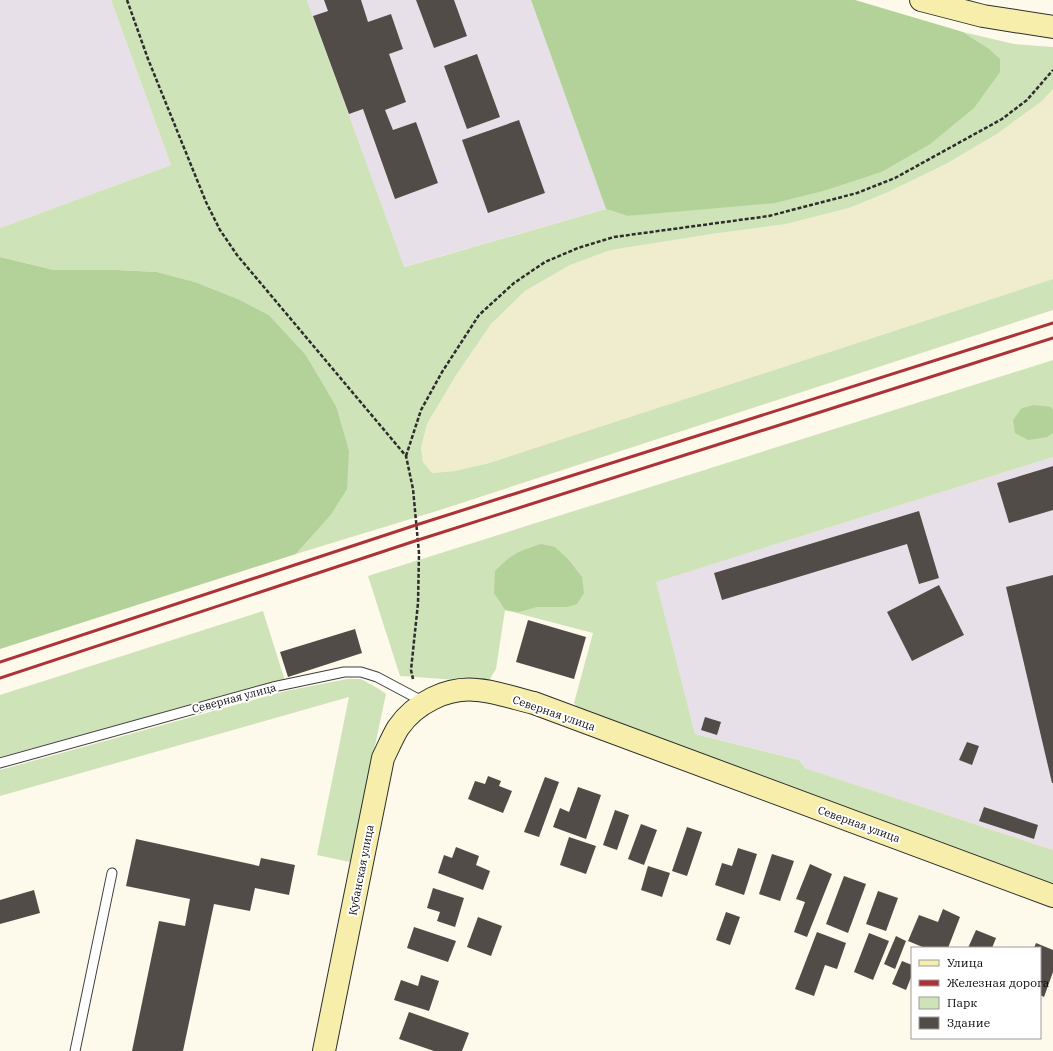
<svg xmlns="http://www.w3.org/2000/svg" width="1053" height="1051" font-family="'IBM Plex Serif',serif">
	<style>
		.industrial { fill: #e8e0e9 }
		.farmland { fill: #f0edce }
		.green { fill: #cfe3b8 }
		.forest { fill: #b3d299 }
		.building { fill: #524c48 }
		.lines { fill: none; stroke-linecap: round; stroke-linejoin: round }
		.lane-casing { stroke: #3e3e3e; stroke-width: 11 }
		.secondary-casing { stroke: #2d2d2d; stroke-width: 24 }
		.path { stroke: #2d2d2d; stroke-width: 2.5; stroke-dasharray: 4 2; stroke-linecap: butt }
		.lane { stroke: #fff; stroke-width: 9 }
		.secondary { stroke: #f7eeac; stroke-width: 22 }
		.rail { stroke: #ac3238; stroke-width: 3 }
		.labels { text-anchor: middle; stroke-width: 4; stroke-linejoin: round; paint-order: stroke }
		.street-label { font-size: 11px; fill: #0b0b0b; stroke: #fff }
	</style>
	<rect width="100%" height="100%" fill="#fdf9eb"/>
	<g class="industrial">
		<polygon points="0,0 111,0 171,165 0,228"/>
		<polygon points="307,0 531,0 606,209 403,267"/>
		<polygon points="1053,457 1053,850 805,768 799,760 695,734 655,582"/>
	</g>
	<polygon class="farmland" points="1053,89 1053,279 489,463 455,471 432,473 423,462 421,448 427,424 455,377 491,324 525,291 570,265 611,250 712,234 786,224 849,208 886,193 946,164 997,134 1042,101"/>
	<g class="green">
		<polygon points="111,0 307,0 404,267 606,209 627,216 827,190 882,172 929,145 988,48 963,32 1014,44 1053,47 1053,89 1042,101 997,134 946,164 886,193 849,208 786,224 712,234 611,250 570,265 525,291 491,324 455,377 427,424 421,448 423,462 432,473 455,471 489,463 1053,279 1053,310 440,510 296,554 330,516 336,406 306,355 269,315 238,299 195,282 157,272 117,270 54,270 0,257 0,228 171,165"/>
		<polygon points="1053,360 1053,457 656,582 695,734 799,760 805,768 1053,850 1053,884 579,710 574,703 593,633 505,610 496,669 488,682 400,676 368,576"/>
		<polygon points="263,611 285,681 269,684 0,757 0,695"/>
		<polygon points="347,679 361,679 379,689 386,694 350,862 317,855 349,697 0,796 0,770 286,691"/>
	</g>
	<g class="forest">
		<polygon points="531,0 855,0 963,32 988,48 1000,59 1000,72 974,108 929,145 882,172 827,190 775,203 627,216 606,209"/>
		<polygon points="0,257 54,270 117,270 157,272 195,282 238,299 269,315 306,355 336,406 349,451 347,489 330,516 296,554 0,649"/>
		<polygon points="1034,405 1051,407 1053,410 1053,433 1047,437 1028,440 1015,433 1013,420 1022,408"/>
		<path d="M541,544L555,547L568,559L582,577L584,593L577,604L567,607H537L519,612L505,610L494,593L495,571C511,554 519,551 541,544Z"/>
	</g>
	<g class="building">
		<polygon points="324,0 361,0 368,22 391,14 403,49 389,54 406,102 385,110 393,130 416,122 438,183 395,199 363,109 349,114 313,16 328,11"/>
		<polygon points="416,0 454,0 467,36 434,48"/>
		<polygon points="477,54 500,117 467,129 444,66"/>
		<polygon points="519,120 545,193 488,213 462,140"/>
		<polygon points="1053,466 1053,510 1009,523 997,483"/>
		<polygon points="919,511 939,578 919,584 907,544 722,600 714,573"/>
		<polygon points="1053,575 1053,783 1052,783 1006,587"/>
		<polygon points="939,585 964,635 912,661 887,612"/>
		<polygon points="528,620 586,637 574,679 516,662"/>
		<polygon points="355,629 362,653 288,677 280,652"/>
		<polygon points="705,717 721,722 717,735 701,730"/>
		<polygon points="967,742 979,746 972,765 959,760"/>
		<polygon points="488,776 501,781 499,786 512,791 503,813 468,799 475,781 485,784"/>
		<polygon points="545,777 559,782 539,837 524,832"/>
		<polygon points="578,787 601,795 586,839 553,827 560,808 569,812"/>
		<polygon points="984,807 1038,825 1034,839 979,821"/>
		<polygon points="615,810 629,815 617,850 603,845"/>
		<polygon points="641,824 657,830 644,865 628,859"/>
		<polygon points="687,827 702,832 687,876 672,871"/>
		<polygon points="569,837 596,846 586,874 560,865"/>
		<polygon points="136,839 259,866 261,858 295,865 289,895 255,888 250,911 214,904 183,1051 132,1051 159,921 185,926 190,899 126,886"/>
		<polygon points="456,847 479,856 476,865 490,871 483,890 438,873 444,855 452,858"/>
		<polygon points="738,848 757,854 744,895 715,885 722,863 732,866"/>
		<polygon points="772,854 794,861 780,901 759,894"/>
		<polygon points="810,864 832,874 807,937 794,932 805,902 796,899"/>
		<polygon points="648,866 670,873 662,897 641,890"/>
		<polygon points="844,876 866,884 848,933 826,924"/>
		<polygon points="433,888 464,898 455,927 437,921 440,912 427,908"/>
		<polygon points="34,890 40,913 0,924 0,900"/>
		<polygon points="878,891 898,898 886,931 866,924"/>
		<polygon points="943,909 960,917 948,948 925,948 908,941 919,915 938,922"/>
		<polygon points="726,912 740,917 730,945 716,940"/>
		<polygon points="478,917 502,926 491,956 467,947"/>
		<polygon points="414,927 456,941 448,962 407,948"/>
		<polygon points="976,930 996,938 992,948 968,948"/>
		<polygon points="817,932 846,943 837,969 825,965 814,996 795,989"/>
		<polygon points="869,933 889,941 873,980 854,972"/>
		<polygon points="896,936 906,941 895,969 884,964"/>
		<polygon points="1036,943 1053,950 1053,972 1044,997 1040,995 1040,948 1034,948"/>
		<polygon points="902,961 912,965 912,975 906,990 892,984"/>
		<polygon points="421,975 439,981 429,1011 394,1000 401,980 418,986"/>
		<polygon points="409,1012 469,1033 462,1051 434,1051 399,1039"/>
	</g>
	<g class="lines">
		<g class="lane-casing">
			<g id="lane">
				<polyline points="0,763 273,687 344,672 361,672 377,677 424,702"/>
				<polyline points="75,1051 112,873"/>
			</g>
		</g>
		<g class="secondary-casing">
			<g id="secondary">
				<polyline points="921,0 983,16 1053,27"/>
				<path d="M324,1051L383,758C388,748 392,738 398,728C415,703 447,687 477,690C494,691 517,699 534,703L1053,896"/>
			</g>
		</g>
		<g class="path">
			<polyline points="127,0 148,59 206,202 220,230 237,255 406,456 413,489 419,553 418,603 411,670 413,679"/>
			<polyline points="406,456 421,410 442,372 479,315 514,283 545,262 578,248 614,237 769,216 857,193 895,178 1002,119 1027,100 1053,70"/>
		</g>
		<use href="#lane" class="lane"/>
		<use href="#secondary" class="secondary"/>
		<g class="rail">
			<polyline points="0,662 416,525 1053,323"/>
			<polyline points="0,678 418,540 1053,338"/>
		</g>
	</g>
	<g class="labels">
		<g class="street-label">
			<text transform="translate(234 698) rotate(-15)" y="4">Северная улица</text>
			<text transform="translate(554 713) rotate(19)" y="4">Северная улица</text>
			<text transform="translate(859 824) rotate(20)" y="4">Северная улица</text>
			<text transform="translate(361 870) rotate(-79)" y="4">Кубанская улица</text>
		</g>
	</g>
	<rect x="911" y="947" width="130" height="92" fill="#ffffff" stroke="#9d9d9d"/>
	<rect x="919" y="960" width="20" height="6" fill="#f7eeac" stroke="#9d9d9d"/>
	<text x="947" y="967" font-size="12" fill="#0b0b0b">Улица</text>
	<rect x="919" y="980" width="20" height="6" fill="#ac3238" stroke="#9d9d9d"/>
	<text x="947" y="987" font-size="12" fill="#0b0b0b">Железная дорога</text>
	<rect x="919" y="997" width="20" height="12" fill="#cfe3b8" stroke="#9d9d9d"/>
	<text x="947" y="1007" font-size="12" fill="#0b0b0b">Парк</text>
	<rect x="919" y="1017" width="20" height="12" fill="#524c48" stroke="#9d9d9d"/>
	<text x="947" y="1027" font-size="12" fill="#0b0b0b">Здание</text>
</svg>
